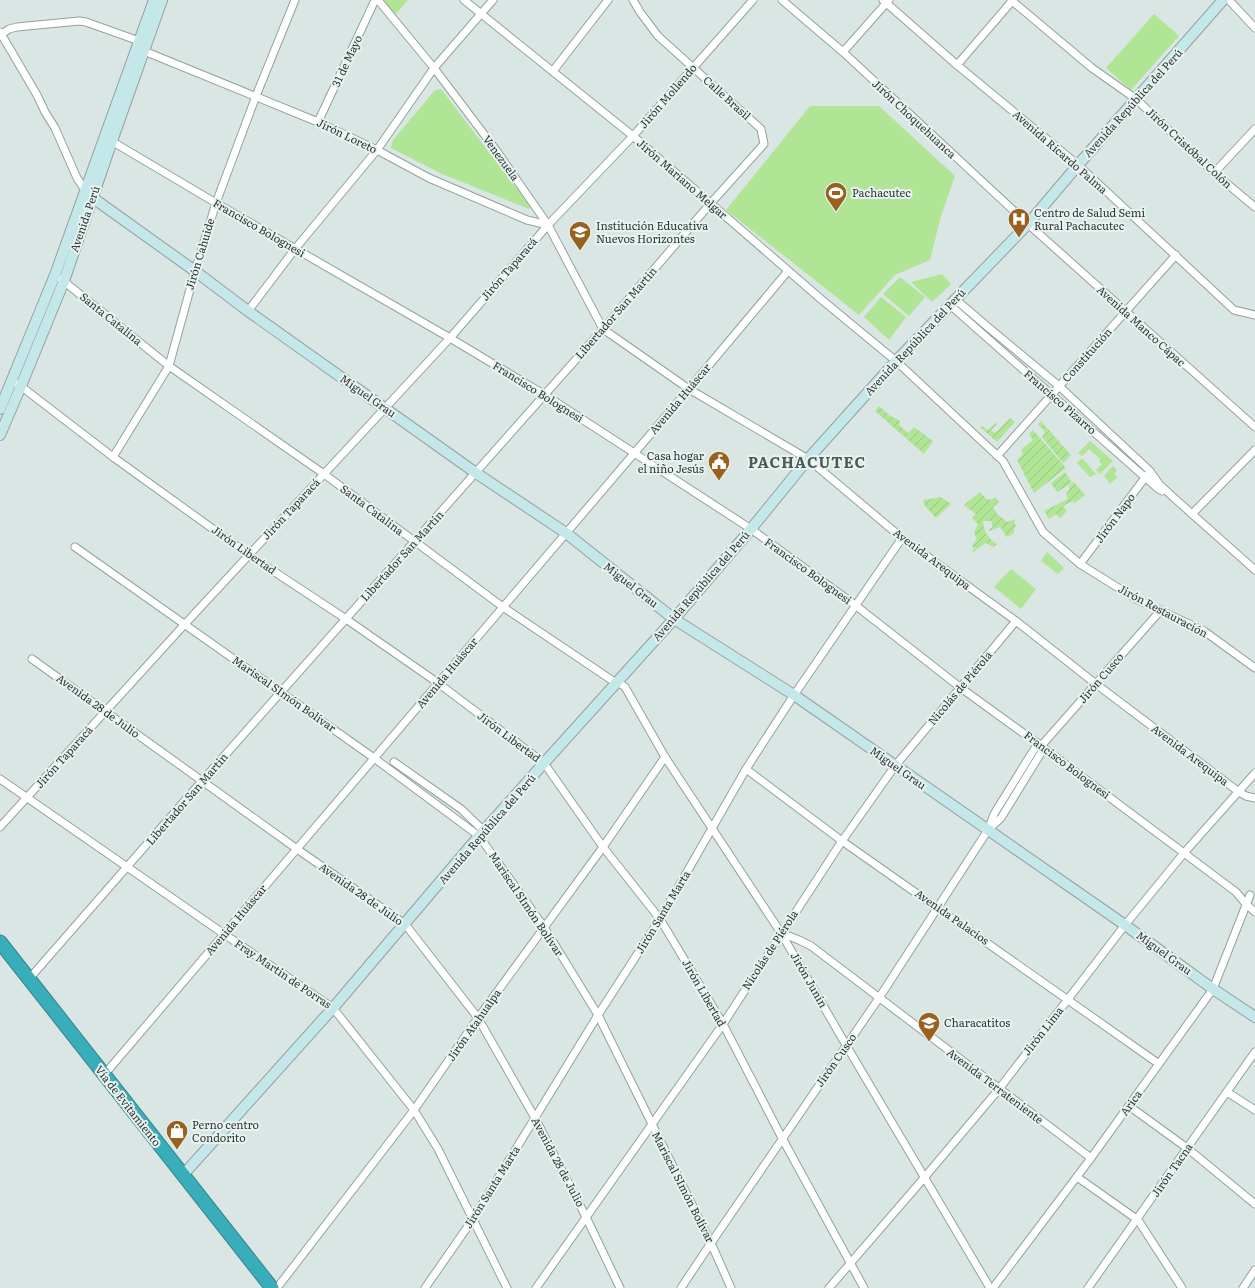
<svg xmlns="http://www.w3.org/2000/svg" width="1255" height="1288" font-family="Literata,serif">
	<style>
		.green { fill: #b0e595 }
		.garden { fill: url(#garden-furrows) }
		.lines { fill: none; stroke-linecap: round; stroke-linejoin: round }
		.street-casing { stroke: #95a19e; stroke-width: 9 }
		.secondary-casing { stroke: #95a19e; stroke-width: 12 }
		.highway-casing { stroke: #36848b; stroke-width: 15 }
		.street { stroke: #fff; stroke-width: 7 }
		.secondary { stroke: #c4e7ea; stroke-width: 10 }
		.highway { stroke: #39aeba; stroke-width: 13 }
		.labels { text-anchor: middle; stroke-width: 4; stroke-linejoin: round; paint-order: stroke }
		.street-label { font-size: 11px; fill: #313635; stroke: #e7f3f0 }
		.poi-label { font-size: 11px; fill: #313635; stroke: #e7f3f0; text-anchor: start }
		.district-label { font-size: 15px; font-weight: bold; letter-spacing: 1px; fill: #4e5956; stroke: #e7f3f0 }
	</style>
	<defs>
		<pattern id="garden-furrows" width="10" height="10" patternUnits="userSpaceOnUse"><rect width="10" height="10" fill="#b0e595"/><path d="M-1 1l2-2M0 10L10 0M9 11l2-2" fill="none" stroke="#98c581"/></pattern>
	</defs>
	<rect width="100%" height="100%" fill="#d9e6e3"/>
	<g class="green">
		<polygon points="381,0 408,0 394,16"/>
		<polygon points="1154,14 1179,36 1131,90 1106,68"/>
		<polygon points="441,89 531,207 529,209 442,174 391,148 393,140 435,90"/>
		<polygon points="810,106 879,106 955,176 941,216 930,260 895,275 859,315 726,210"/>
		<polygon points="942,274 951,284 932,302 911,282"/>
		<polygon points="900,277 925,297 909,316 883,294"/>
		<polygon points="881,297 906,317 889,340 864,317"/>
		<polygon points="1090,441 1113,461 1100,474 1096,470 1102,464 1099,462 1100,459 1089,449 1082,456 1078,453"/>
		<polygon points="1082,458 1096,474 1090,477 1077,463"/>
		<polygon points="1113,466 1117,470 1114,474 1118,477 1110,484 1104,476"/>
		<polygon points="1047,552 1064,568 1058,574 1041,561"/>
		<polygon points="1011,569 1036,589 1021,609 994,587"/>
	</g>
	<g class="garden">
		<polygon points="879,406 889,415 900,421 899,425 908,433 914,427 933,441 924,454 875,411"/>
		<polygon points="1010,418 1015,422 997,442 980,427 982,426 988,430 996,423 997,424 991,430 995,433"/>
		<polygon points="1041,421 1071,455 1063,463 1042,437 1045,432 1038,424"/>
		<polygon points="1033,430 1066,468 1034,493 1017,460 1023,454 1021,450 1033,440 1029,434"/>
		<polygon points="1065,472 1072,483 1057,492 1051,483"/>
		<polygon points="1074,482 1085,495 1075,503 1073,501 1063,506 1067,511 1060,518 1056,514 1049,519 1044,511 1068,499 1066,494 1069,490 1069,486"/>
		<path d="M980,492L986,499L991,500L995,497L999,502L993,507L997,514L1007,522L1016,519L1014,522L1016,526L1014,529V533L1007,537L1000,527L990,531L988,530L993,527L991,521H983C983,530 989,540 997,544L993,547L986,543C981,545 978,550 973,552L972,551L975,548L972,546L977,538L974,533L978,524L972,518L976,514L964,505Z"/>
		<polygon points="941,497 951,504 936,518 925,506 923,500"/>
	</g>
	<g class="lines">
		<g class="street-casing">
			<g id="street">
				<polyline points="378,0 434,68 496,150 548,225 603,329 689,389 808,459 902,538 1016,621 1096,684 1239,792 1246,796 1255,798"/>
				<polyline points="464,0 633,136 822,300 896,361 1003,461 1043,532 1080,564 1136,599 1204,631 1255,668"/>
				<polyline points="782,0 843,52 1028,224 1255,427"/>
				<polyline points="883,0 957,65 1078,165 1234,310 1255,315"/>
				<polyline points="1011,0 1092,68 1136,99 1214,173 1255,207"/>
				<polyline points="1229,0 1255,28"/>
				<polyline points="0,32 37,95 45,112 55,128 77,178 87,193"/>
				<polyline points="2,34 9,29 17,27 79,21 86,22 142,42"/>
				<polyline points="144,51 318,122 377,150 429,178 527,220 548,225"/>
				<polyline points="843,52 889,0"/>
				<polyline points="957,65 1013,0"/>
				<polyline points="553,71 608,0"/>
				<polyline points="318,122 375,0"/>
				<polyline points="108,139 216,203 450,338 545,395 751,529 855,605 961,688 1041,746 1236,892 1246,904 1255,912"/>
				<polyline points="1214,173 1255,129"/>
				<polyline points="61,279 169,366 324,474 503,607 616,683 621,684 625,687 665,757 781,933 846,1045 990,1288"/>
				<polyline points="955,299 989,328 1059,386 1150,471 1159,484 1173,497 1255,570"/>
				<polyline points="950,305 1156,487 1162,491"/>
				<polyline points="248,311 295,249 377,150 434,68 493,0"/>
				<polyline points="18,384 113,457 249,555 346,619 438,683 544,763 603,847 660,919 723,1024 782,1138 864,1288"/>
				<polyline points="997,456 1176,255"/>
				<polyline points="113,457 169,366 195,271 216,203 256,96 295,0"/>
				<polyline points="1192,514 1255,450"/>
				<polyline points="75,547 374,758 479,836 544,927 598,1015 711,1243 731,1288"/>
				<polyline points="1080,564 1147,475"/>
				<polyline points="32,659 297,849 405,924 478,1018 535,1118 586,1217 620,1288"/>
				<polyline points="1041,746 1161,610"/>
				<polyline points="394,762 461,809 484,831"/>
				<polyline points="746,769 842,841 1159,1064"/>
				<polyline points="0,779 224,934 333,1008 414,1110 438,1149 507,1288"/>
				<polyline points="0,827 185,624 450,338 548,225 633,136 753,0"/>
				<polyline points="989,828 994,814 1038,743"/>
				<polyline points="781,933 799,940 811,946 1091,1158"/>
				<polyline points="29,979 202,781 603,329 710,204 764,144 761,129 658,36 640,12 633,0"/>
				<polyline points="104,1075 689,389 788,271"/>
				<polyline points="1227,1092 1255,1110"/>
				<polyline points="1129,1106 1187,1148 1255,1204"/>
				<polyline points="1077,1177 1138,1220 1182,1288"/>
				<polyline points="277,1288 414,1110 478,1018 603,847 665,757"/>
				<polyline points="425,1288 473,1219 598,1015 660,919 746,769 794,695 902,538"/>
				<polyline points="536,1288 723,1024 842,841 895,766 1016,621"/>
				<polyline points="681,1288 711,1243 879,998 988,830 1001,818 1044,748"/>
				<polyline points="829,1288 924,1178 999,1089 1125,925 1184,853 1255,773"/>
				<polyline points="993,1288 1091,1158 1213,989 1250,895"/>
				<polyline points="1088,1288 1255,1052"/>
				<polyline points="1243,1288 1255,1270"/>
			</g>
		</g>
		<g class="secondary-casing">
			<g id="secondary">
				<polyline points="93,198 195,271 248,311 476,473 566,533 674,619 794,695 1125,925 1213,989 1255,1017"/>
				<polyline points="0,409 55,275 154,0"/>
				<polyline points="0,435 21,386 64,281 112,141 162,0"/>
				<polyline points="183,1175 333,1008 479,836 544,763 674,619 751,529 808,459 896,361 1028,224 1078,165 1223,0"/>
			</g>
		</g>
		<g class="highway-casing">
			<polyline id="highway" points="0,942 272,1288"/>
		</g>
		<use href="#street" class="street"/>
		<use href="#secondary" class="secondary"/>
		<use href="#highway" class="highway"/>
	</g>
	<defs>
		<g id="stadium-pin" transform="scale(1.15)"><path d="M0 17L-7.5 6A9.5 9.5 0 1 1 7.5 6Z" fill="#9a611e" stroke="#e7f3f0"/><path d="M0-5a6.5 5 0 1 0 0 10a6.5 5 0 1 0 0-10ZM-3.5-1.8h7v3.6h-7Z" fill="#fff"/></g>
		<g id="hospital-pin" transform="scale(1.15)"><path d="M0 17L-7.5 6A9.5 9.5 0 1 1 7.5 6Z" fill="#9a611e" stroke="#e7f3f0"/><path d="M-5-5h3v3.5h4V-5h3V5h-3V1.5h-4V5h-3Z" fill="#fff"/></g>
		<g id="school-pin" transform="scale(1.15)"><path d="M0 17L-7.5 6A9.5 9.5 0 1 1 7.5 6Z" fill="#9a611e" stroke="#e7f3f0"/><path d="M0-5L7-2L0 1L-7-2ZM-4 1L0 2.5L4 1V4Q0 6-4 4Z" fill="#fff"/></g>
		<g id="civic-pin" transform="scale(1.15)"><path d="M0 17L-7.5 6A9.5 9.5 0 1 1 7.5 6Z" fill="#9a611e" stroke="#e7f3f0"/><path d="M-.6-6.5H3V-4.5H.6V-3L4-1V1h2V6H-6V1h2V-1L-.6-3ZM-1.2 2.5V6h2.4V2.5Z" fill="#fff"/></g>
		<g id="university-pin" transform="scale(1.15)"><path d="M0 17L-7.5 6A9.5 9.5 0 1 1 7.5 6Z" fill="#9a611e" stroke="#e7f3f0"/><path d="M0-5L7-2L0 1L-7-2ZM-4 1L0 2.5L4 1V4Q0 6-4 4Z" fill="#fff"/></g>
		<g id="shop-pin" transform="scale(1.15)"><path d="M0 17L-7.5 6A9.5 9.5 0 1 1 7.5 6Z" fill="#9a611e" stroke="#e7f3f0"/><path d="M-5-2.5h2.3a2.7 3.5 0 0 1 5.4 0H5L5.5 6h-11ZM-1.5-2.5h3a1.5 2.3 0 0 0-3 0Z" fill="#fff"/></g>
	</defs>
	<g fill-rule="evenodd">
		<use href="#stadium-pin" x="836" y="193"/>
		<use href="#hospital-pin" x="1019" y="219"/>
		<use href="#school-pin" x="580" y="232"/>
		<use href="#civic-pin" x="719" y="462"/>
		<use href="#university-pin" x="929" y="1023"/>
		<use href="#shop-pin" x="177" y="1131"/>
	</g>
	<g class="labels">
		<g class="street-label">
			<text transform="translate(347 61) rotate(-65)" y="4">31 de Mayo</text>
			<text transform="translate(668 96) rotate(-49)" y="4">Jirón Mollendo</text>
			<text transform="translate(727 98) rotate(42)" y="4">Calle Brasil</text>
			<text transform="translate(1133 103) rotate(-48)" y="4">Avenida República del Perú</text>
			<text transform="translate(914 119) rotate(43)" y="4">Jirón Choquehuanca</text>
			<text transform="translate(347 136) rotate(26)" y="4">Jirón Loreto</text>
			<text transform="translate(1189 148) rotate(43)" y="4">Jirón Cristóbal Colón</text>
			<text transform="translate(1060 152) rotate(41)" y="4">Avenida Ricardo Palma</text>
			<text transform="translate(501 158) rotate(54)" y="4">Venezuela</text>
			<text transform="translate(682 179) rotate(41)" y="4">Jirón Mariano Melgar</text>
			<text transform="translate(85 219) rotate(-71)" y="4">Avenida Perú</text>
			<text transform="translate(259 228) rotate(30)" y="4">Francisco Bolognesi</text>
			<text transform="translate(200 254) rotate(-73)" y="4">Jirón Cahuide</text>
			<text transform="translate(509 269) rotate(-49)" y="4">Jirón Taparacá</text>
			<text transform="translate(616 313) rotate(-49)" y="4">Libertador San Martin</text>
			<text transform="translate(111 319) rotate(39)" y="4">Santa Catalina</text>
			<text transform="translate(1141 326) rotate(42)" y="4">Avenida Manco Cápac</text>
			<text transform="translate(915 342) rotate(-47)" y="4">Avenida República del Perú</text>
			<text transform="translate(1087 355) rotate(-48)" y="4">Constitución</text>
			<text transform="translate(538 392) rotate(32)" y="4">Francisco Bolognesi</text>
			<text transform="translate(368 396) rotate(35)" y="4">Miguel Grau</text>
			<text transform="translate(680 399) rotate(-50)" y="4">Avenida Huáscar</text>
			<text transform="translate(1060 402) rotate(41)" y="4">Francisco Pizarro</text>
			<text transform="translate(291 509) rotate(-47)" y="4">Jirón Taparacá</text>
			<text transform="translate(372 510) rotate(37)" y="4">Santa Catalina</text>
			<text transform="translate(1115 518) rotate(-53)" y="4">Jirón Napo</text>
			<text transform="translate(244 550) rotate(35)" y="4">Jirón Libertad</text>
			<text transform="translate(402 556) rotate(-48)" y="4">Libertador San Martin</text>
			<text transform="translate(932 559) rotate(37)" y="4">Avenida Arequipa</text>
			<text transform="translate(808 571) rotate(36)" y="4">Francisco Bolognesi</text>
			<text transform="translate(631 585) rotate(38)" y="4">Miguel Grau</text>
			<text transform="translate(701 586) rotate(-49)" y="4">Avenida República del Perú</text>
			<text transform="translate(1163 611) rotate(28)" y="4">Jirón Restauración</text>
			<text transform="translate(447 673) rotate(-50)" y="4">Avenida Huáscar</text>
			<text transform="translate(1101 678) rotate(-49)" y="4">Jirón Cusco</text>
			<text transform="translate(960 688) rotate(-50)" y="4">Nicolás de Piérola</text>
			<text transform="translate(284 694) rotate(35)" y="4">Mariscal SImón Bolívar</text>
			<text transform="translate(98 706) rotate(36)" y="4">Avenida 28 de Julio</text>
			<text transform="translate(509 737) rotate(37)" y="4">Jirón Libertad</text>
			<text transform="translate(1190 755) rotate(37)" y="4">Avenida Arequipa</text>
			<text transform="translate(64 757) rotate(-48)" y="4">Jirón Taparacá</text>
			<text transform="translate(1067 765) rotate(37)" y="4">Francisco Bolognesi</text>
			<text transform="translate(898 768) rotate(35)" y="4">Miguel Grau</text>
			<text transform="translate(187 799) rotate(-49)" y="4">Libertador San Martin</text>
			<text transform="translate(487 829) rotate(-49)" y="4">Avenida República del Perú</text>
			<text transform="translate(361 894) rotate(35)" y="4">Avenida 28 de Julio</text>
			<text transform="translate(526 904) rotate(56)" y="4">Mariscal SImón Bolívar</text>
			<text transform="translate(663 912) rotate(-59)" y="4">Jirón Santa Marta</text>
			<text transform="translate(952 917) rotate(35)" y="4">Avenida Palacios</text>
			<text transform="translate(236 920) rotate(-50)" y="4">Avenida Huáscar</text>
			<text transform="translate(770 950) rotate(-57)" y="4">Nicolás de Piérola</text>
			<text transform="translate(1164 953) rotate(36)" y="4">Miguel Grau</text>
			<text transform="translate(283 974) rotate(34)" y="4">Fray Martin de Porras</text>
			<text transform="translate(809 980) rotate(60)" y="4">Jirón Junín</text>
			<text transform="translate(704 993) rotate(60)" y="4">Jirón Libertad</text>
			<text transform="translate(474 1025) rotate(-55)" y="4">Jirón Atahualpa</text>
			<text transform="translate(1043 1031) rotate(-52)" y="4">Jirón Lima</text>
			<text transform="translate(836 1060) rotate(-55)" y="4">Jirón Cusco</text>
			<text transform="translate(995 1086) rotate(37)" y="4">Avenida Terrateniente</text>
			<text transform="translate(1131 1103) rotate(-54)" y="4">Arica</text>
			<text transform="translate(128 1106) rotate(52)" y="4">Vía de Evitamiento</text>
			<text transform="translate(558 1162) rotate(62)" y="4">Avenida 28 de Julio</text>
			<text transform="translate(1172 1170) rotate(-55)" y="4">Jirón Tacna</text>
			<text transform="translate(492 1187) rotate(-58)" y="4">Jirón Santa Marta</text>
			<text transform="translate(683 1187) rotate(63)" y="4">Mariscal SImón Bolívar</text>
		</g>
		<g class="poi-label">
			<text x="852" y="197">Pachacutec</text>
			<text x="1034" y="217">Centro de Salud Semi<tspan x="1034" dy="13">Rural Pachacutec</tspan></text>
			<text x="596" y="230">Institución Educativa<tspan x="596" dy="13">Nuevos Horizontes</tspan></text>
			<text x="704" y="460" text-anchor="end">Casa hogar<tspan x="704" dy="13">el niño Jesús</tspan></text>
			<text x="944" y="1027">Characatitos</text>
			<text x="192" y="1129">Perno centro<tspan x="192" dy="13">Condorito</tspan></text>
		</g>
		<g class="district-label">
			<text x="807" y="468">PACHACUTEC</text>
		</g>
	</g>
</svg>
